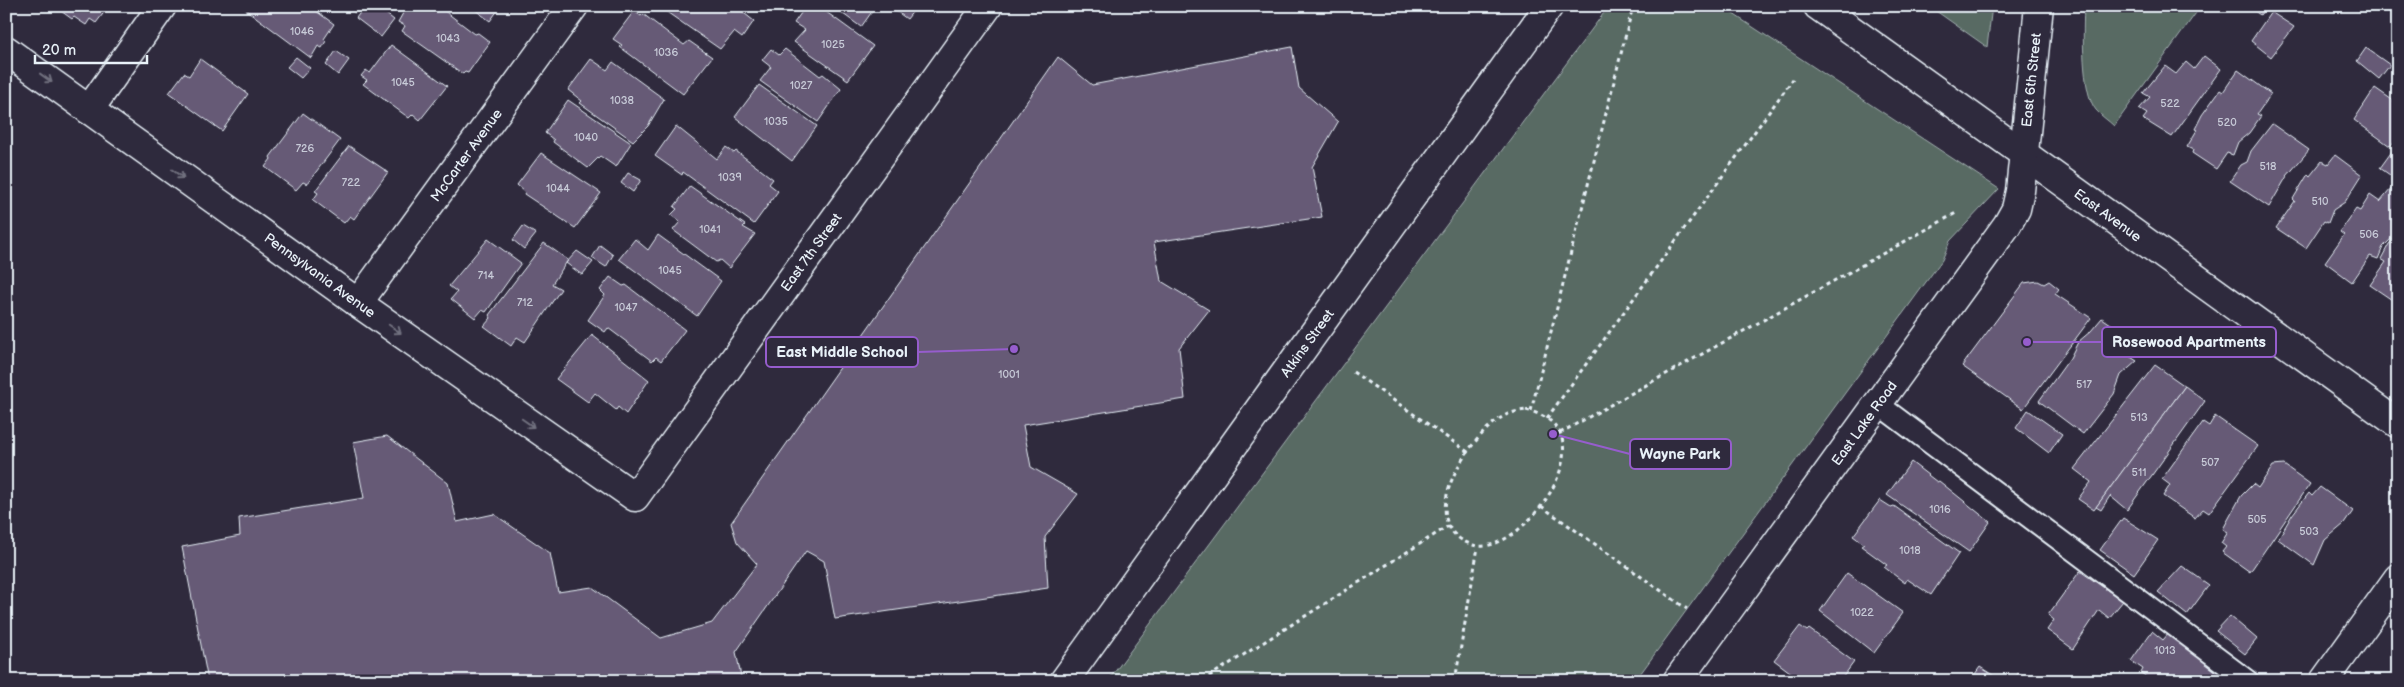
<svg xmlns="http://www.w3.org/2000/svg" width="2404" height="687" font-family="'Balsamiq Sans',sans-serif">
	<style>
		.green { fill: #596b64; stroke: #a0aeae }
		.building { fill: #665a76; stroke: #e8f1f8 }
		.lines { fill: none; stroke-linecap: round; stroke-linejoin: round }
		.lane-casing { stroke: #e8f1f8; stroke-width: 24 }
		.street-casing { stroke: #e8f1f8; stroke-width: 31 }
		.secondary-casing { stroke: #e8f1f8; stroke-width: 31 }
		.path { stroke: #e8f1f8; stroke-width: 3; stroke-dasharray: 4 4; stroke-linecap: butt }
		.lane { stroke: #2f2a3d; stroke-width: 20 }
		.street { stroke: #2f2a3d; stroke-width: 28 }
		.secondary { stroke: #2f2a3d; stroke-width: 28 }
		.oneway { stroke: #70707e }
		.labels { text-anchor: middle; stroke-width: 5; stroke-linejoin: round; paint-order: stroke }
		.number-label { font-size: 11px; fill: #c8cbd8 }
		.street-label { font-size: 14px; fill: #e8f1f8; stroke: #2f2a3d }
		.leader { fill: none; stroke: #965dcd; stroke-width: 2 }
		.callout-dot { fill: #965dcd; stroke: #2f2a3d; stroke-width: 2 }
		.callout { fill: #2f2a3d; stroke: #965dcd; stroke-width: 2 }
		.callout-label { font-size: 15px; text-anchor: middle; font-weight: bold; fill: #e8f1f8 }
	</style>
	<rect width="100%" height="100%" fill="#2f2a3d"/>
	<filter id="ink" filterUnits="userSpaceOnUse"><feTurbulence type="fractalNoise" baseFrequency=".02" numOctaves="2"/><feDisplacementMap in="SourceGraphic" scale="10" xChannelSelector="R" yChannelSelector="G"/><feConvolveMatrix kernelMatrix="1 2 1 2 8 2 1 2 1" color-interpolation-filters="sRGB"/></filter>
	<g filter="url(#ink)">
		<g class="green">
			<polygon points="1609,6 1721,6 1999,189 1950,241 1942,260 1635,681 1108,681"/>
			<polygon points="1929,6 1992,6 1987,47"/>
			<path d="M2084,6H2201L2114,126C2109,121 2101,116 2096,110C2081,92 2083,30 2084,6Z"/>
		</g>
		<g class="building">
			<polygon points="54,6 109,6 96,23 90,19 86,25 74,17 72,19"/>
			<polygon points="241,6 309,6 334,24 324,39 326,41 322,48 318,46 311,58"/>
			<polygon points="346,6 360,6 355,13"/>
			<polygon points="365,6 376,6 394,20 381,37 356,18"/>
			<polygon points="407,6 414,6 418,10 420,6 438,6 475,34 478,33 490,42 468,73 465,72 463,74 402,31 405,26 398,22"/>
			<polygon points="470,6 501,6 490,21"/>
			<polygon points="658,6 735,6 754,21 742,38 734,32 720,49"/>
			<polygon points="806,6 813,6 816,9 818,6 873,46 848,80 794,42 805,30 794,23"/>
			<polygon points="832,6 876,6 861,27"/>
			<polygon points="889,6 917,6 907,19"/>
			<polygon points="2248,6 2267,6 2260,15"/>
			<polygon points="634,11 641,16 643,14 684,45 689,41 712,57 683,94 620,47 622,45 613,39"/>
			<polygon points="2271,12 2294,27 2271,57 2251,41"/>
			<polygon points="391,45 447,86 420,120 413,114 409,118 363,84 367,80 361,76 366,70 370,73"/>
			<polygon points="1292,47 1299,88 1338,122 1312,167 1322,217 1154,242 1161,281 1209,310 1179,348 1185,399 1023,425 1031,467 1078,494 1045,537 1048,588 835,619 824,561 806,551 736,652 742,681 208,681 182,547 240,536 239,518 364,498 353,442 387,436 448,483 457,522 494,514 550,553 558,592 592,587 661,638 712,623 757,564 737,542 731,523 1058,57 1092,85"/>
			<polygon points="2366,48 2390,65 2379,79 2357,61"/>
			<polygon points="771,49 779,55 785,49 820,76 823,74 841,89 818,122 760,81 771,67 762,60"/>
			<polygon points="336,51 349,60 338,75 326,65"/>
			<polygon points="2204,56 2221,69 2172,137 2143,119 2147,114 2139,109 2150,97 2143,93 2165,66 2176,74 2186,62 2194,69"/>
			<polygon points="296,57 310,68 301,78 287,67"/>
			<polygon points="200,59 248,94 222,131 169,93 184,73 189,76"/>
			<polygon points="591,59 607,70 613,62 664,99 648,126 633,141 580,103 582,101 568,90"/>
			<polygon points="2238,70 2271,94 2257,114 2261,116 2249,133 2238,142 2233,155 2227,153 2216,169 2192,153 2193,150 2187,147 2197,130 2195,129 2202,115 2220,90 2223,92"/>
			<polygon points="759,85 817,126 792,161 735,117"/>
			<polygon points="2375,88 2398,104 2398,137 2390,146 2354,120"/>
			<polygon points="568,100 631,143 616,167 600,156 588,168 553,142 554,140 545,133"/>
			<polygon points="303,113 340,140 307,184 303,182 296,190 265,167 271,159 270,157"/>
			<polygon points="2272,124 2309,150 2287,176 2269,207 2230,181 2241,165 2247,162 2251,151"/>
			<polygon points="676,126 717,159 726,147 734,153 736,151 773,179 769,184 778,191 754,224 683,172 682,175 655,156"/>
			<polygon points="2398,143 2398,179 2397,180 2380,168"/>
			<polygon points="349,146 388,172 354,219 350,216 344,223 313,200 318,193 315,191"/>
			<polygon points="541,153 601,193 575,228 524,194 525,192 517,185"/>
			<polygon points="2335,155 2362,175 2345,202 2333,210 2328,223 2324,221 2306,248 2276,228 2295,201 2293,199 2308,174 2310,176 2322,161 2328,164"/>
			<polygon points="628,173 641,180 633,192 621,183"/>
			<polygon points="2398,185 2398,232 2383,247 2378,259 2370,256 2352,282 2325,262 2344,235 2340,232 2356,209 2360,211 2370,195 2380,202 2391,189 2393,192"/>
			<polygon points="690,186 745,225 743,227 755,234 729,268 720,260 716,262 673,230 680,222 671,215 677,209 674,207"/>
			<polygon points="523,226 536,234 524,249 513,240"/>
			<polygon points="658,235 721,281 697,316 619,259 635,239 648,250"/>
			<polygon points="2398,236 2398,304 2370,285 2386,262 2381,259 2389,244"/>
			<polygon points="488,239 521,263 486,312 482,310 475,318 451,299 457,292 449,286"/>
			<polygon points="544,243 568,260 552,284 561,289 525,342 517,337 511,346 484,326 491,318 489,315"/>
			<polygon points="600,245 613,255 606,267 592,258"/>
			<polygon points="577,251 593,262 582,275 566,263"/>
			<polygon points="610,277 623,286 626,285 685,330 661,361 656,357 652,361 608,328 605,332 588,320 605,295 600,290"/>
			<polygon points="2038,281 2044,284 2049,281 2059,289 2055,294 2091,318 2023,409 1962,366 2024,283"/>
			<polygon points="2102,318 2126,334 2115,347 2137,361 2121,375 2114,394 2083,434 2039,401 2070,358 2078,342 2091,331"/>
			<polygon points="592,335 649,380 626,414 618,407 616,410 595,393 588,402 556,379"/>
			<polygon points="2155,365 2185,386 2094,510 2078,499 2091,482 2074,469"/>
			<polygon points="2185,386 2205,401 2127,510 2110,496 2101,510 2096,507"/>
			<polygon points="2028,410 2062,434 2049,453 2016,428"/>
			<polygon points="2215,416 2258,446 2209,513 2203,509 2195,518 2163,496 2170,485 2162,479 2203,422 2209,426"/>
			<polygon points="1911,462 1937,482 1939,481 1990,522 1969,552 1887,495"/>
			<polygon points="2284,465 2310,484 2250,572 2222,552 2226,547 2221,543 2228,532 2223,529 2241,496 2253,484 2258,488 2273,466"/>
			<polygon points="2320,487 2353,511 2344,524 2325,540 2314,565 2278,539 2292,515 2309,493 2312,496"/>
			<polygon points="1880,500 1891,507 1894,506 1959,553 1931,595 1907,579 1905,583 1884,567 1887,565 1861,546 1864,544 1853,536"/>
			<polygon points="2123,518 2158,540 2134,574 2100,550"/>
			<polygon points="2182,566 2209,585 2187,615 2158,592"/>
			<polygon points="2080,571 2123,601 2109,618 2099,610 2073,649 2047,630 2054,620 2048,615"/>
			<polygon points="1847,573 1903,613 1874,653 1820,611"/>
			<polygon points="2230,616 2257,639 2245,654 2216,631"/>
			<polygon points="1800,626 1807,631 1809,629 1854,662 1840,681 1802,681 1774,660"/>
			<polygon points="2152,631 2163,640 2169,633 2229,681 2152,681 2141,673 2143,669 2131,661"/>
			<polygon points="1980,667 1999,679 1998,681 1970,681"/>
			<polygon points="2018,673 2030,681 2013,681"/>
		</g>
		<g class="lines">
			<g class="lane-casing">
				<polyline id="lane" points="1878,404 2248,681"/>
			</g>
			<g class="street-casing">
				<g id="street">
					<polyline points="6,50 358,303 635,497 988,6"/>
					<polyline points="89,110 162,6"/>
					<polyline points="2024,154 2398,424"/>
					<polyline points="358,303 574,6"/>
					<polyline points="1064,681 1549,6"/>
					<polyline points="2324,681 2398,578"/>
				</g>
			</g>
			<g class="secondary-casing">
				<g id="secondary">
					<polyline points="1818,6 2024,154"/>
					<polyline points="1677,681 2007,225 2016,209 2020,191 2039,6"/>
				</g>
			</g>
			<g class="path">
				<polyline points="1353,372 1468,452"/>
				<path d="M1526,410C1617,430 1520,560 1473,545C1410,525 1469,435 1504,416C1511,412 1519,411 1526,410Z"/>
				<polyline points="1531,411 1633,6"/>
				<polyline points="1547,418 1793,79"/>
				<polyline points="1560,433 1956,213"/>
				<polyline points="1541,506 1687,609"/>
				<polyline points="1202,681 1450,525"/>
				<polyline points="1455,681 1478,547"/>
			</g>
			<use href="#lane" class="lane"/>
			<use href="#street" class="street"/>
			<use href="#secondary" class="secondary"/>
		</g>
		<defs><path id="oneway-shaft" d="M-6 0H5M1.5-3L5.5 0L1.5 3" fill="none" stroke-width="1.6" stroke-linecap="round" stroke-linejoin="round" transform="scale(1.25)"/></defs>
		<g class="oneway">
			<use href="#oneway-shaft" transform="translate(46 78) rotate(36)"/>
			<use href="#oneway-shaft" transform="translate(178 174) rotate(36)"/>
			<use href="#oneway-shaft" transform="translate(395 329) rotate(35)"/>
			<use href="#oneway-shaft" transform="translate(528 423) rotate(35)"/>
		</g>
	</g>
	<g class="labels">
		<g class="number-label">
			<text x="302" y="35">1046</text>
			<text x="448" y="42">1043</text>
			<text x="833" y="48">1025</text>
			<text x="666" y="56">1036</text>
			<text x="403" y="86">1045</text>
			<text x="801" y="89">1027</text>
			<text x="622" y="104">1038</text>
			<text x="2170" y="107">522</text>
			<text x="776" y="125">1035</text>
			<text x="2227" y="126">520</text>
			<text x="586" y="141">1040</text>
			<text x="305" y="152">726</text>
			<text x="2268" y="170">518</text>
			<text x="730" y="181">1039</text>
			<text x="351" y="186">722</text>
			<text x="558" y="192">1044</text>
			<text x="2320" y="205">510</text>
			<text x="710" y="233">1041</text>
			<text x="2369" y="238">506</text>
			<text x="670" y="274">1045</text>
			<text x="486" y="279">714</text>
			<text x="525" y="306">712</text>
			<text x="626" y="311">1047</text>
			<text x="1009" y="378">1001</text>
			<text x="2084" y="388">517</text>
			<text x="2139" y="421">513</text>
			<text x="2210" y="466">507</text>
			<text x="2139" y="476">511</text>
			<text x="1940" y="513">1016</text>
			<text x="2257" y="523">505</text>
			<text x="2309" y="535">503</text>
			<text x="1910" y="554">1018</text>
			<text x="1862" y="616">1022</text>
			<text x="2165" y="654">1013</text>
		</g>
		<g class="street-label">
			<text transform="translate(2031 80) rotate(-84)" y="5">East 6th Street</text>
			<text transform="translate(466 155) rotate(-54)" y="5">McCarter Avenue</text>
			<text transform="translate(2108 215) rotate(36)" y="5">East Avenue</text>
			<text transform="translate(811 252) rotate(-54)" y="5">East 7th Street</text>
			<text transform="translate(320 275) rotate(36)" y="5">Pennsylvania Avenue</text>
			<text transform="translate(1307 343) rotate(-54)" y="5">Atkins Street</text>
			<text transform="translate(1864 423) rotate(-54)" y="5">East Lake Road</text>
		</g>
	</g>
	<path class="leader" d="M2027 342L2102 342M1014 349L918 352M1553 434L1630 454"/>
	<g class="callout-dot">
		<circle cx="2027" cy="342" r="5"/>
		<circle cx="1014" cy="349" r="5"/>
		<circle cx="1553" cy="434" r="5"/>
	</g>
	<g class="callout">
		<rect x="2102" y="327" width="174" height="30" rx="5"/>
		<rect x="766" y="337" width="152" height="30" rx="5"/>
		<rect x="1630" y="439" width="101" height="30" rx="5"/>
	</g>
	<g class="callout-label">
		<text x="2189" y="347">Rosewood Apartments</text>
		<text x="842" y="357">East Middle School</text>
		<text x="1680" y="459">Wayne Park</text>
	</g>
	<rect width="2404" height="687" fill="none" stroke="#2f2a3d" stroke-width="25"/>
	<rect x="12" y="12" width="2379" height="662" fill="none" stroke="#e8f1f8" stroke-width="2" filter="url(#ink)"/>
	<path d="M35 55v8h112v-8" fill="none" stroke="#e8f1f8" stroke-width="2.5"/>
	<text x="42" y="55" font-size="15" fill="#e8f1f8" stroke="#2f2a3d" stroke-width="4" paint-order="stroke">20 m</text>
</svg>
